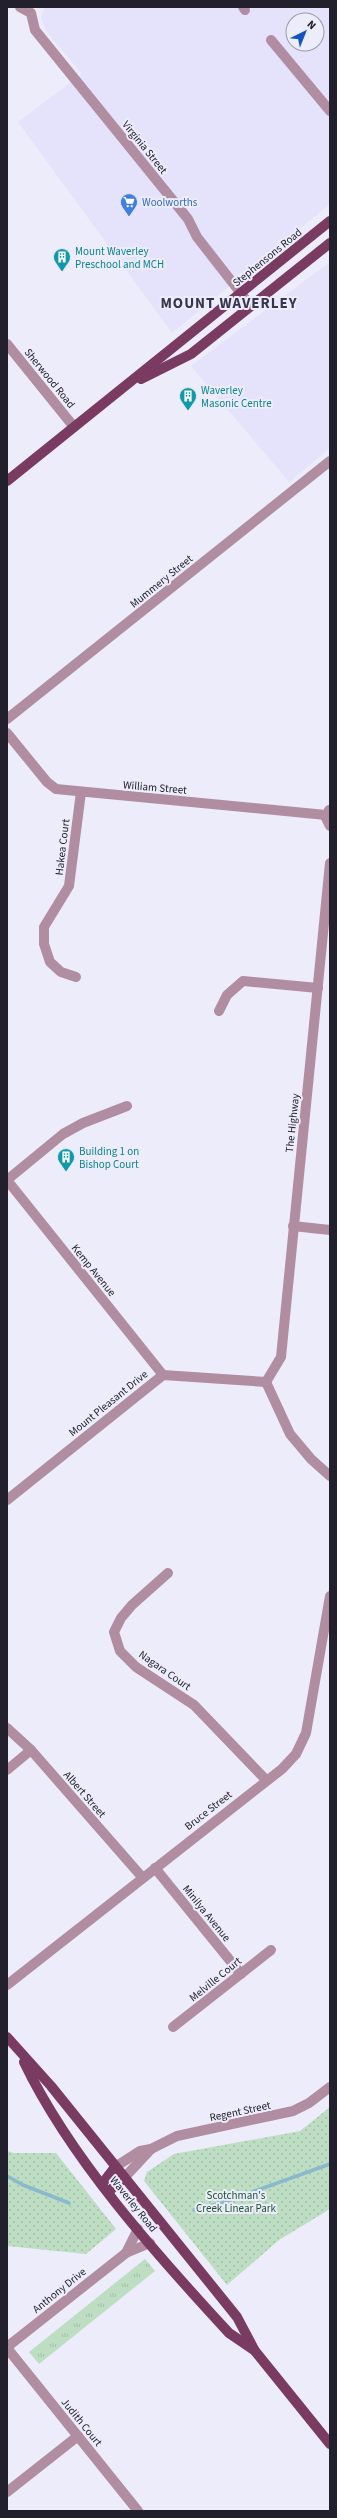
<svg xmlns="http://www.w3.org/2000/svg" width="337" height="2518" font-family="'Source Sans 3',sans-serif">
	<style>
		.built { fill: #e5e2fc; fill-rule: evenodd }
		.grass { fill: url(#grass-tufts) }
		.park { fill: url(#park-dots) }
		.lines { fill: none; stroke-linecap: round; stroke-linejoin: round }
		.stream { stroke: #88bacc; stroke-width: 3.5 }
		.minor { stroke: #b18da2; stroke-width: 10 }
		.primary { stroke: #7a3b63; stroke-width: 10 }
		.labels { text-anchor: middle; stroke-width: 4; stroke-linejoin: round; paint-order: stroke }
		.street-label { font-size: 11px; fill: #22202d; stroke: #edecfa }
		.shop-label { font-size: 11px; fill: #366cbe; stroke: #edecfa; text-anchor: start }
		.culture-label { font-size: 11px; fill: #0d838f; stroke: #edecfa; text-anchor: start }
		.park-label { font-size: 11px; fill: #1d562e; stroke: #edecfa }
		.district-label { font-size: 15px; font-weight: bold; letter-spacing: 1px; fill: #393551; stroke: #edecfa }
	</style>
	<defs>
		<pattern id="grass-tufts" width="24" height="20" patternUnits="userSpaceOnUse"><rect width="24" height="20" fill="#bedec4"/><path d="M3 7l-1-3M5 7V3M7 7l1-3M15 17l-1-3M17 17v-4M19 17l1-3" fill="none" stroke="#a3bea9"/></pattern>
		<pattern id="park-dots" width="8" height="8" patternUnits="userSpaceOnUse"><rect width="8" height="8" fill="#bedec4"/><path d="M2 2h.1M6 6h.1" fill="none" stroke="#a3bea9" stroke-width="1.8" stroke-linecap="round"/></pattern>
	</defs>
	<rect width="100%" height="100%" fill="#edecfa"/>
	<g class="built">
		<path d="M45,7H330V204L172,333L18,122L82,74L46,31L41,18ZM293,20H317V44H293Z"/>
		<polygon points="330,262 330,448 289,482 191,366"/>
	</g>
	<polygon class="grass" points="145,2259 155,2271 39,2364 29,2352"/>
	<g class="park">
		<polygon points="330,2107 330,2209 279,2240 227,2285 144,2181 147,2172 174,2154 300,2131"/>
		<polygon points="7,2151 14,2153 56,2153 116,2229 86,2254 7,2246"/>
	</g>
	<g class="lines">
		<g class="stream">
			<polyline points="7,2176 23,2185 69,2203"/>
			<polyline points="194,2210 222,2203 330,2164"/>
		</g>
		<g class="minor">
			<polyline points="20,7 31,13 35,30 188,219 197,237 250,305"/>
			<polyline points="243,7 245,10"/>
			<polyline points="271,40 330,111"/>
			<polyline points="7,344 74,427"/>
			<polyline points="7,719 330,461"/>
			<polyline points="7,733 47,782 56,789 326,815"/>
			<polyline points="329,810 326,818 330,826"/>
			<polyline points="76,977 61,972 50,962 44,944 44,927 69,886 81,792"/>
			<polyline points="219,1011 227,995 243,981 318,988"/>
			<polyline points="7,1180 163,1375"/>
			<polyline points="7,1180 63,1134 83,1123 127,1106"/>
			<polyline points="293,1226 330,1230"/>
			<polyline points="266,1382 281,1357 330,863"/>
			<polyline points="266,1382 290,1434 311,1459 330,1476"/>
			<polyline points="7,1500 163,1375 266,1382"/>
			<polyline points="168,1573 132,1605 121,1618 114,1632 120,1651 136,1667 194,1705 266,1780"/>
			<polyline points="7,1728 31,1750 142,1877"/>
			<polyline points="7,1770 31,1750"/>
			<polyline points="155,1868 241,1974"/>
			<polyline points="7,1985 282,1769 296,1754 306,1733 330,1596"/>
			<polyline points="173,2027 271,1950"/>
			<polyline points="115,2167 140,2151 151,2149 177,2136 293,2111 309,2103 330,2087"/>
			<polyline points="124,2178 151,2149"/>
			<polyline points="126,2253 138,2229"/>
			<polyline points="7,2347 126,2253 150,2243"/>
			<polyline points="7,2348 138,2511"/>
			<polyline points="7,2492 78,2436"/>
		</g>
		<g class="primary">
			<polyline points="141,379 191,354 330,243"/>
			<polyline points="7,481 330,221"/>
			<polyline points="7,2037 51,2086 237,2317 255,2351 330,2444"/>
			<path d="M24,2062C70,2158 156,2254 229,2333L254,2350"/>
			<polyline points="102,2184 115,2167"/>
			<polyline points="108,2192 124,2178"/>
		</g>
	</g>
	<defs>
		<g id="supermarket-pin" transform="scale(0.9)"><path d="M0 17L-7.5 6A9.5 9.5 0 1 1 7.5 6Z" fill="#3f7fe0" stroke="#edecfa"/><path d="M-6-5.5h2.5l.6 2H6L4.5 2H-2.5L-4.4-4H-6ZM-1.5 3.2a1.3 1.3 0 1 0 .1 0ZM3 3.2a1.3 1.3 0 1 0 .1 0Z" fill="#fff"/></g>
		<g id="building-pin" transform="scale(0.9)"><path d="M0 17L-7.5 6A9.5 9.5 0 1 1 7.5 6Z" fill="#0f9aa8" stroke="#edecfa"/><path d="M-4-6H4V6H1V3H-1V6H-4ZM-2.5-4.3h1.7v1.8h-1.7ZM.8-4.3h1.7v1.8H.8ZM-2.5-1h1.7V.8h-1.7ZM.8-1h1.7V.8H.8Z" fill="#fff"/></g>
	</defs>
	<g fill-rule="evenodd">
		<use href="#supermarket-pin" x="129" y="202"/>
		<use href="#building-pin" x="62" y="257"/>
		<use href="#building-pin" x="188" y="396"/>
		<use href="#building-pin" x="66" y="1157"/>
	</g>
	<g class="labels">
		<g class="street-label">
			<text transform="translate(145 147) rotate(51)" y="4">Virginia Street</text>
			<text transform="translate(267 257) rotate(-39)" y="4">Stephensons Road</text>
			<text transform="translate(50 378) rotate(51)" y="4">Sherwood Road</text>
			<text transform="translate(161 581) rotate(-39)" y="4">Mummery Street</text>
			<text transform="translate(155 787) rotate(5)" y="4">William Street</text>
			<text transform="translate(62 847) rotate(-83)" y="4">Hakea Court</text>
			<text transform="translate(292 1123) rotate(-84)" y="4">The Highway</text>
			<text transform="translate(94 1270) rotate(51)" y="4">Kemp Avenue</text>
			<text transform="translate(108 1403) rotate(-39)" y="4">Mount Pleasant Drive</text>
			<text transform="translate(165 1670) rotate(35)" y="4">Nagara Court</text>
			<text transform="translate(85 1794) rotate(49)" y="4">Albert Street</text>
			<text transform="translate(208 1810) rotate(-38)" y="4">Bruce Street</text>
			<text transform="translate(207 1913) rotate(51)" y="4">Minilya Avenue</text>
			<text transform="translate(215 1979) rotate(-39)" y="4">Melville Court</text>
			<text transform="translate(240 2111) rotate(-12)" y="4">Regent Street</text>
			<text transform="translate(134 2204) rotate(51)" y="4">Waverley Road</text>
			<text transform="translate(59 2290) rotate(-39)" y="4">Anthony Drive</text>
			<text transform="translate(82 2422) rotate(51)" y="4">Judith Court</text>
		</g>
		<g class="shop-label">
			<text x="142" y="206">Woolworths</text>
		</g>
		<g class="culture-label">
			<text x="75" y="255">Mount Waverley<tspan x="75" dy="13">Preschool and MCH</tspan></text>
			<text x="201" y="394">Waverley<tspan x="201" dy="13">Masonic Centre</tspan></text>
			<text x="79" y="1155">Building 1 on<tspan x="79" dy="13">Bishop Court</tspan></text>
		</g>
		<g class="park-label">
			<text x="236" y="2199">Scotchman's<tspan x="236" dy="13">Creek Linear Park</tspan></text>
		</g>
		<g class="district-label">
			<text x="229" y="308">MOUNT WAVERLEY</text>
		</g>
	</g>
	<rect width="337" height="2518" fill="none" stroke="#22202d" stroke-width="16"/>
	<g transform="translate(305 32) rotate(43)"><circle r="19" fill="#edecfa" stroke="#9c9aa8"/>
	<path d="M0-3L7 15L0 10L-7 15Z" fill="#1554c0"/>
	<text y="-6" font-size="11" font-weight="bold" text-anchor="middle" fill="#22202d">N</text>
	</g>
</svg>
